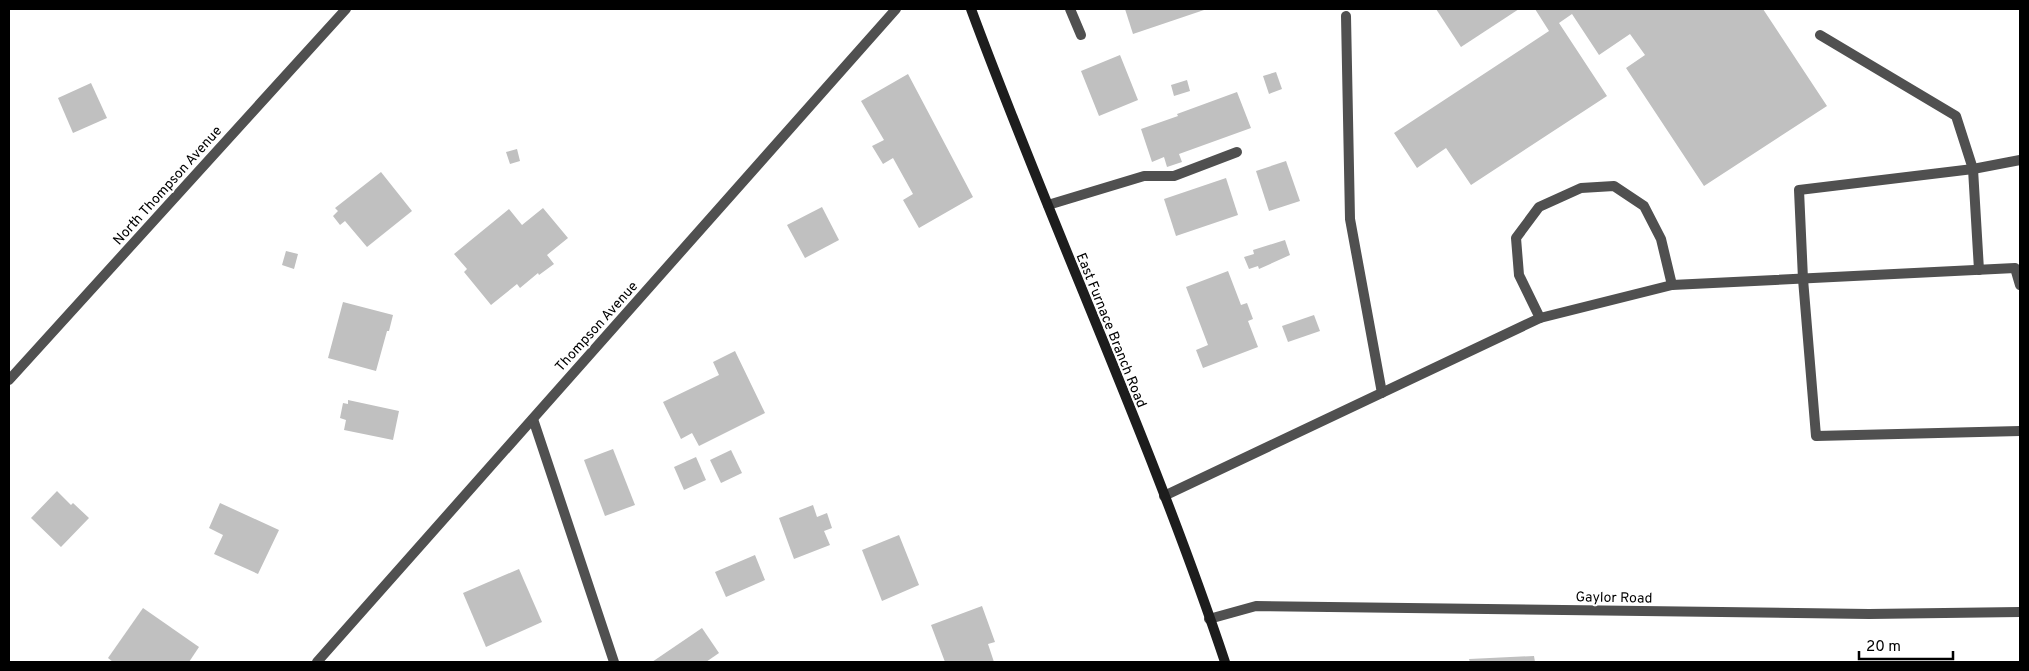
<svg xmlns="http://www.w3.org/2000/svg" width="2029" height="671" font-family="Overpass,sans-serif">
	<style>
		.building { fill: #c0c0c0 }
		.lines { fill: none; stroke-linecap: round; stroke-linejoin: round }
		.lane { stroke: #505050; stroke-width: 10 }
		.street { stroke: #505050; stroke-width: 10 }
		.secondary { stroke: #1d1d1d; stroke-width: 10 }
		.labels { text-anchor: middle; stroke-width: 4; stroke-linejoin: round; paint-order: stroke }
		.street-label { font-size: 14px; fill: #000; stroke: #fff }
	</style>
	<rect width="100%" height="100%" fill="#fff"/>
	<g class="building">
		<polygon points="1125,9 1207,9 1133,34"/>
		<polygon points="1436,9 1519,9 1461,47"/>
		<polygon points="1535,9 1763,9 1827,106 1704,186 1626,68 1645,55 1630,34 1599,55 1572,14 1559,23 1607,96 1471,185 1446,148 1417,168 1394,133 1549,31"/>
		<polygon points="1120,55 1138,100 1099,116 1081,71"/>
		<polygon points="1276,72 1282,89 1269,94 1263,76"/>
		<polygon points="908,74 973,197 919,228 903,200 913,194 893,158 883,164 872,146 884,140 861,101"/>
		<polygon points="1187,80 1190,91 1174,96 1171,85"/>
		<polygon points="91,83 107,118 73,133 58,98"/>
		<polygon points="1237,92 1251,128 1179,154 1182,162 1167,167 1164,157 1152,162 1141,129 1178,116 1177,114"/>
		<polygon points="517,149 520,161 510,164 506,152"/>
		<polygon points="1286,161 1300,201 1269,211 1256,171"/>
		<polygon points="381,172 412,211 367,247 345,221 340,225 333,216 338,211 335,208"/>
		<polygon points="1226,178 1238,215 1176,236 1164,199"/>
		<polygon points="822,207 839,240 805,258 787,225"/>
		<polygon points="543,208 568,238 547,255 554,264 539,275 538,273 520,288 517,284 491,305 464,272 467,269 454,254 509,209 522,225"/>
		<polygon points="1285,240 1290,255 1259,269 1258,266 1249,269 1244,257 1254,254 1253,250"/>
		<polygon points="286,251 298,254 294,269 282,265"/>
		<polygon points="1228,271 1241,305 1247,303 1253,319 1248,321 1258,347 1203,368 1196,350 1208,345 1186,287"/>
		<polygon points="343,302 393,315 389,331 387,331 376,371 328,358"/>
		<polygon points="1314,315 1320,331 1288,342 1282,326"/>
		<polygon points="735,351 765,413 699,446 692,433 681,439 663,402 719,375 713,362"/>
		<polygon points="348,400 399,411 393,440 344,430 346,420 340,418 343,403 348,404"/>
		<polygon points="613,449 635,505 605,516 584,460"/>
		<polygon points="731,450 742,473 721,483 710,460"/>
		<polygon points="696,457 706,480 684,490 674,467"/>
		<polygon points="57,491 71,505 73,503 89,518 61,547 31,518"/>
		<polygon points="220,503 279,530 258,574 214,554 223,535 209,528"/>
		<polygon points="813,505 817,517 827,513 832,528 824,531 830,545 794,559 779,518"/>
		<polygon points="899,535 919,585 882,601 862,550"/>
		<polygon points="755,555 765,580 726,597 715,572"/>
		<polygon points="519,569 542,622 486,647 463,593"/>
		<polygon points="982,606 995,642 988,644 994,662 945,662 931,625"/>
		<polygon points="143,608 199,647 189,662 113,662 108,658"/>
		<polygon points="702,628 719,653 706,662 652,662"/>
		<polygon points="1534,656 1535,662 1470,662 1469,659"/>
	</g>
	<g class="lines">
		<g class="lane">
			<polyline points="1070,9 1081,35"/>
			<polyline points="1346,16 1350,219 1382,393"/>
			<polyline points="1820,35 1956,116 1973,169 1979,270"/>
			<polyline points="2020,160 1973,169 1799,190 1803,279 1816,436 2020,431"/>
			<polyline points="1048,205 1144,176 1174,176 1237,152"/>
			<polyline points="1540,318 1519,275 1516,238 1539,207 1581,188 1614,186 1644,206 1661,239 1672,285"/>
			<polyline points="533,419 614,662"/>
			<polyline points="1164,496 1540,318 1672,285 2015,268 2020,285"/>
		</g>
		<g class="street">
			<polyline points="9,380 346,9"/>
			<polyline points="1209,619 1256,606 1869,614 2020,612"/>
			<polyline points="317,662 896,9"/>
		</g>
		<path class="secondary" d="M971,9C1052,228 1151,441 1225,662"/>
	</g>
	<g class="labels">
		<g class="street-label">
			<text transform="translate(167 185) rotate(-48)" y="5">North Thompson Avenue</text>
			<text transform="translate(596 326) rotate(-48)" y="5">Thompson Avenue</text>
			<text transform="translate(1112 330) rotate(68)" y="5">East Furnace Branch Road</text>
			<text transform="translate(1614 597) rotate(1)" y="5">Gaylor Road</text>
		</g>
	</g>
	<rect width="2029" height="671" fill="none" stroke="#000000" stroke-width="20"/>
	<path d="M1859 651v8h94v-8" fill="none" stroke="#000000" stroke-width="2.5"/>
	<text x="1866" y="651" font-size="15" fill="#000000" stroke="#ffffff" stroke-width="4" paint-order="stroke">20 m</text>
</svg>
